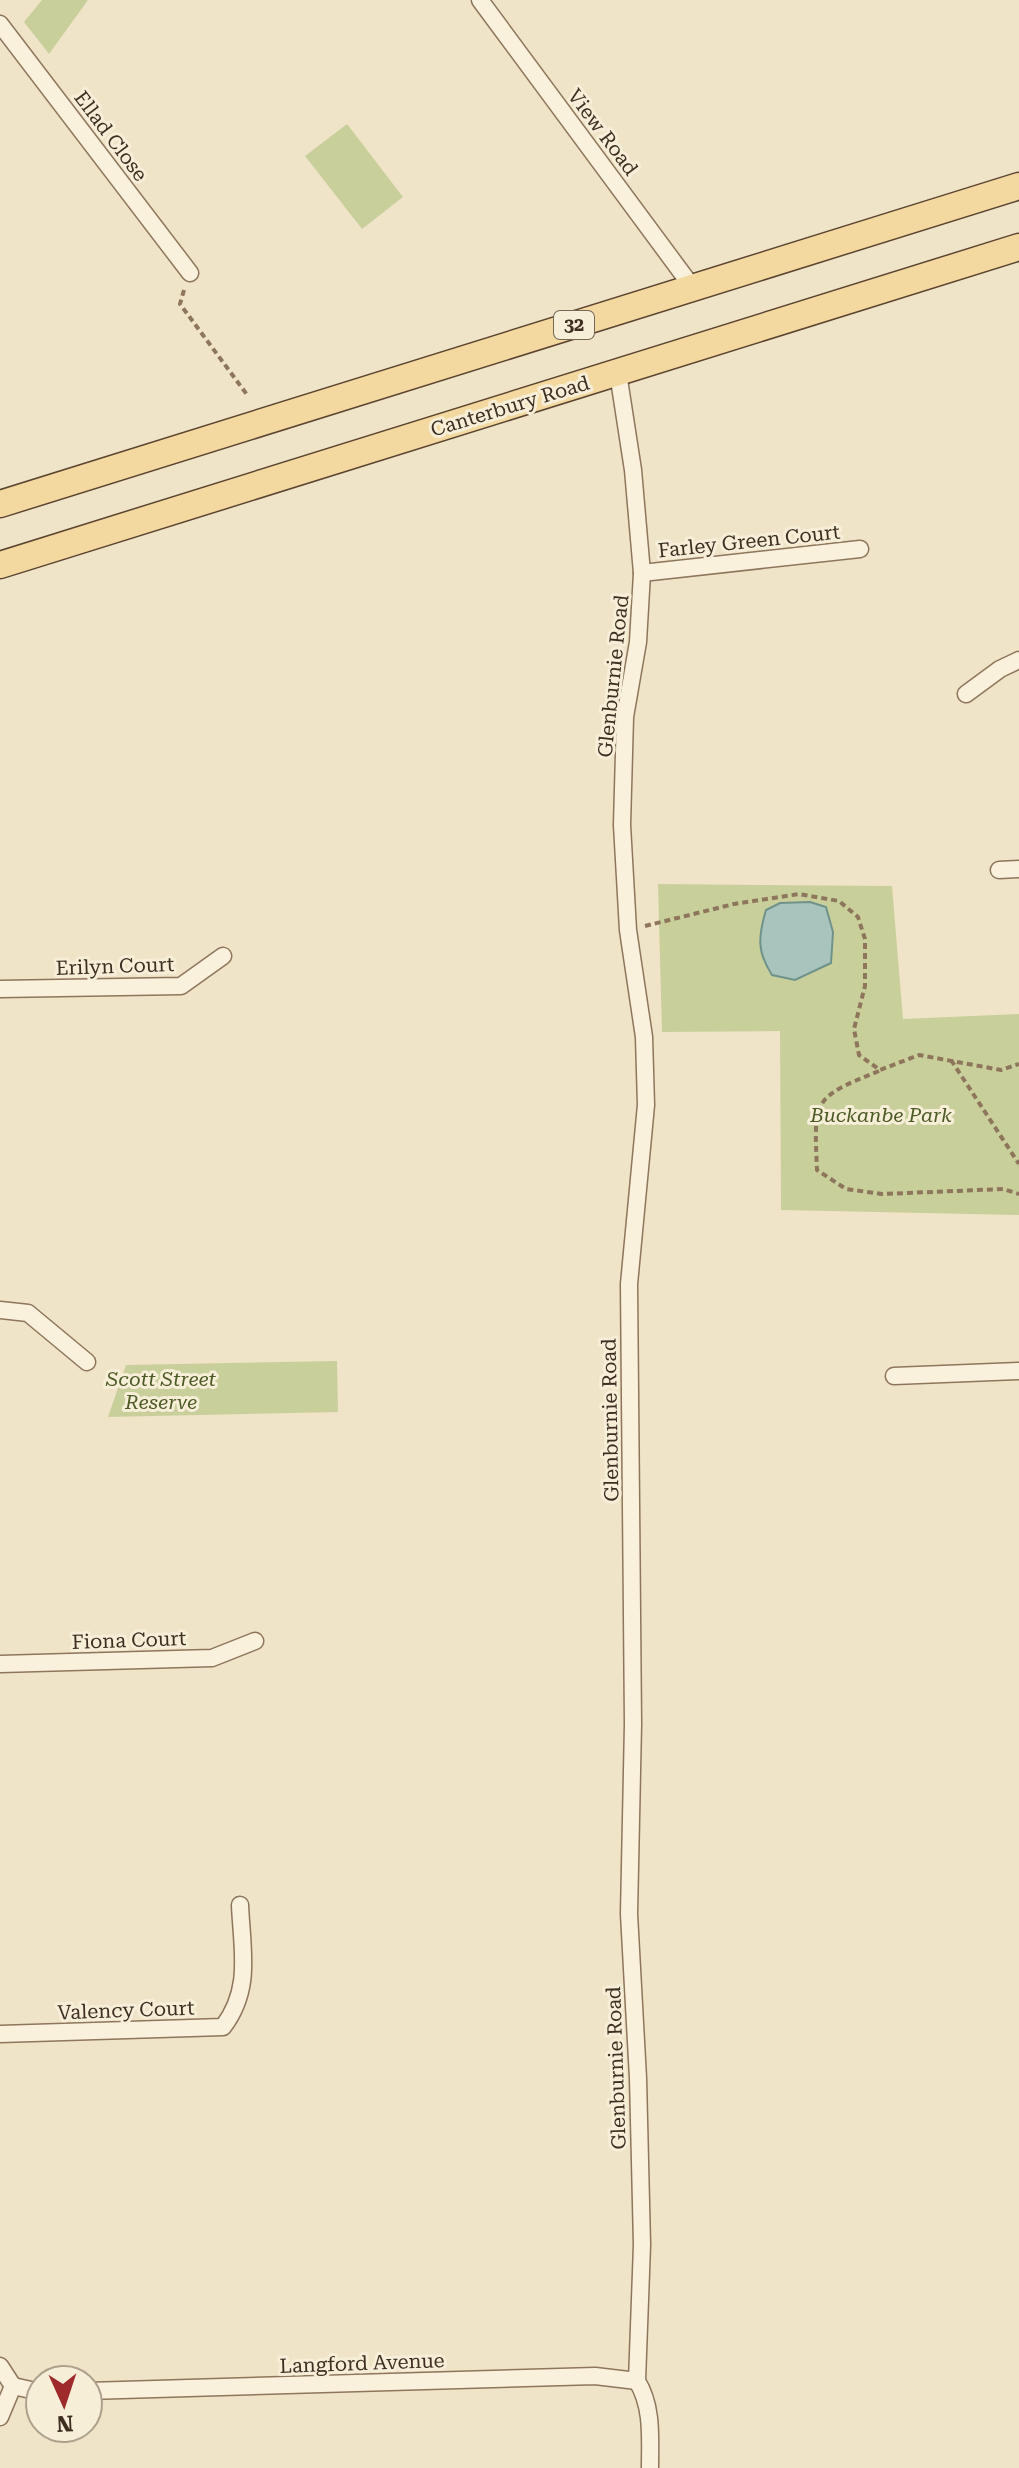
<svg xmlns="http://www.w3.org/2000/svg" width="1019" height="2468" font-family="'Roboto Serif',serif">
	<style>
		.green { fill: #c9cf9b }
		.water { fill: #a9c4bc; stroke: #6f938a; stroke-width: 2 }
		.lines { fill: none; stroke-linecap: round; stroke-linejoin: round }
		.street-casing { stroke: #8d765c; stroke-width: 19 }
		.primary-casing { stroke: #5b4430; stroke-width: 29 }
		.path { stroke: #8d765c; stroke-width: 4; stroke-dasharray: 6 4; stroke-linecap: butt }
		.street { stroke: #faf1dc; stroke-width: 16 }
		.primary { stroke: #f3d9a0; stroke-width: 26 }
		.labels { text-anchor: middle; stroke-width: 6; stroke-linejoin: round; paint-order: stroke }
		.shield { fill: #f7eed8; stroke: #756857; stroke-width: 2 }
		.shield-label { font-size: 18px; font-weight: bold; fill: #3d2e20 }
		.street-label { font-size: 20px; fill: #3d2e20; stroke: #f7eed8 }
		.park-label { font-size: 20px; font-style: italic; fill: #4d5a26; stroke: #f7eed8 }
	</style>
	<rect width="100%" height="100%" fill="#f0e4c8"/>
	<g class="green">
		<polygon points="42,0 88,0 49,54 24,22"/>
		<polygon points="347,124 403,197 362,229 305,156"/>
		<polygon points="658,884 892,886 903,1019 1019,1014 1019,1215 781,1210 780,1031 662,1032"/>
		<polygon points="337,1361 338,1412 108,1417 126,1365"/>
	</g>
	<path class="water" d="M810,902L826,907L833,932L831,963L795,980L772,975C757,952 758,937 766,910L780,903Z"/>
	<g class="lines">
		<g class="street-casing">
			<g id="street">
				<polyline points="480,0 693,288"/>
				<polyline points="0,24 190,273"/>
				<path d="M618,373L633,470L642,573L638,642L625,717L622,825L628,930L644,1037L646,1105L629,1284L633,1724L629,1914L638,2078L642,2245L637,2381C653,2407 650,2438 650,2468"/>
				<polyline points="642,573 860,549"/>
				<polyline points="966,694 1000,669 1019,660"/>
				<polyline points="999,870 1019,869"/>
				<polyline points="0,989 181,986 223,956"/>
				<polyline points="0,1310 28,1313 87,1362"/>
				<polyline points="894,1376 1019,1371"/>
				<polyline points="0,1664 212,1658 255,1641"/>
				<path d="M0,2034L223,2027C252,1989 242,1951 240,1905"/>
				<polyline points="0,2366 13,2386"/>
				<polyline points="13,2386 40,2392"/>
				<polyline points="88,2391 595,2376 637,2381"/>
				<polyline points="0,2417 13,2386"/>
			</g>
		</g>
		<g class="primary-casing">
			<g id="primary">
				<polyline points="0,504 1019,186"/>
				<polyline points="0,565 1019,247"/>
			</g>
		</g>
		<g class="path">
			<polyline points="184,290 180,304 248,396"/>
			<polyline points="645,926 734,904 799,894 839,901 858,917 865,939 865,986 854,1029 859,1055 880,1070 919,1055 1001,1070 1019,1064"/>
			<polyline points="951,1060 1019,1164"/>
			<path d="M879,1071C812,1098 814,1099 817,1170L846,1189L882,1194L1003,1189L1019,1194"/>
		</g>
		<use href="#street" class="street"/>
		<use href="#primary" class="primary"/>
	</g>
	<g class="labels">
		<rect class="shield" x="554" y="311" width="40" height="28" rx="6"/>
		<g class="shield-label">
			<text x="574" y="331">32</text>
		</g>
		<g class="street-label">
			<text transform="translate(603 132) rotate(53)" y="7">View Road</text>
			<text transform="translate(111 136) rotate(53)" y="7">Ellad Close</text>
			<text transform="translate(510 406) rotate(-17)" y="7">Canterbury Road</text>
			<text transform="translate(749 541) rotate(-6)" y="7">Farley Green Court</text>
			<text transform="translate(613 676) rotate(-84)" y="7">Glenburnie Road</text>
			<text transform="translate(115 966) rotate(-2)" y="7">Erilyn Court</text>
			<text transform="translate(610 1420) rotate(-91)" y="7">Glenburnie Road</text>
			<text transform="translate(129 1640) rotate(-2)" y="7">Fiona Court</text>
			<text transform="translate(126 2010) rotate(-2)" y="7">Valency Court</text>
			<text transform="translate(616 2068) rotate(-92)" y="7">Glenburnie Road</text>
			<text transform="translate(362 2363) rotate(-2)" y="7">Langford Avenue</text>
		</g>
		<g class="park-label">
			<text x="881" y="1122">Buckanbe Park</text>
			<text x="161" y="1386">Scott Street<tspan x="161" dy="23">Reserve</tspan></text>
		</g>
	</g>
	<g transform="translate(64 2404) rotate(177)"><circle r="38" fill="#f7eed8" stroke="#ada18e" stroke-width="2"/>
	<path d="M0-6L14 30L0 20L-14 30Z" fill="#9e2a2b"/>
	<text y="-12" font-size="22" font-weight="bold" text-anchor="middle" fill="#3d2e20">N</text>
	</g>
</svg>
